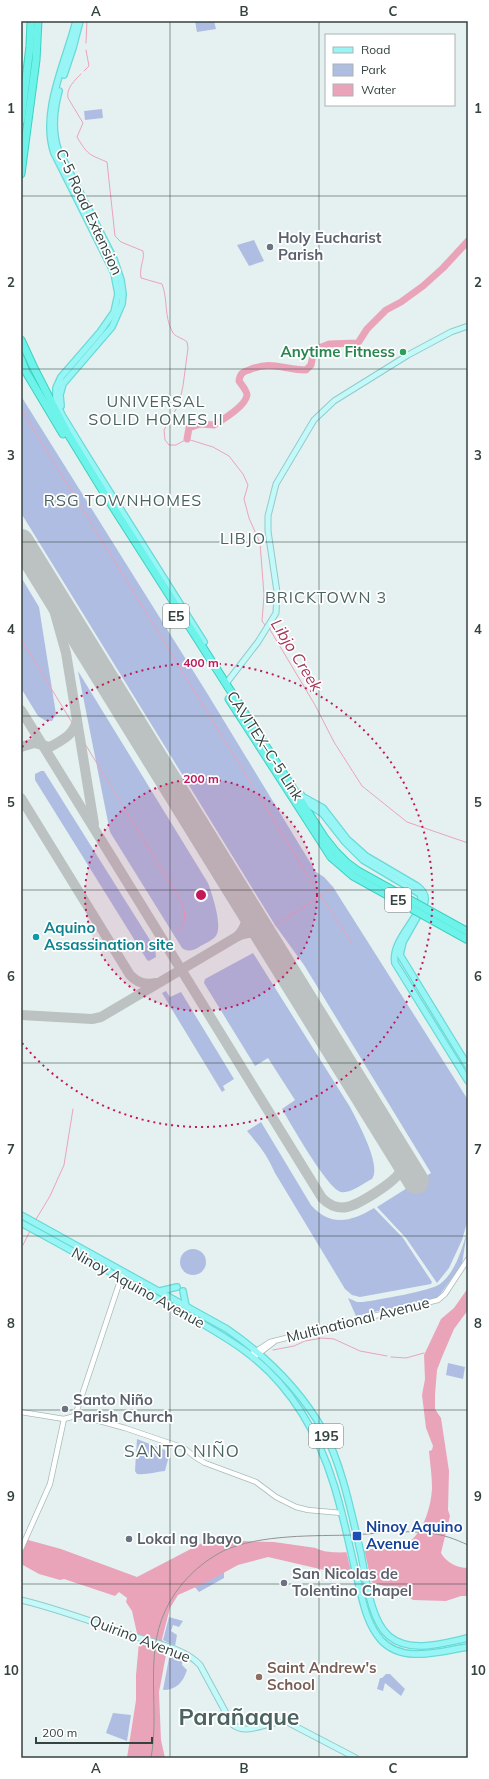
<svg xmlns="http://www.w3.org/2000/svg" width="489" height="1779" font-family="Mulish,sans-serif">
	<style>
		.green { fill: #afbde2 }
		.water { fill: #eaa4ba }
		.pier { fill: #e4f1f0 }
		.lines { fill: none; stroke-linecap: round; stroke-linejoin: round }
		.stream { stroke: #eaa4ba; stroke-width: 1 }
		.river { stroke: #eaa4ba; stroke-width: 7 }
		.taxiway { stroke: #bcc2c2; stroke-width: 10 }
		.runway { stroke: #bcc2c2; stroke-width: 26 }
		.tertiary-casing { stroke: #a7bbba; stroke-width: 6 }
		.secondary-casing { stroke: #94caca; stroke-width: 7 }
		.primary-casing { stroke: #69dad6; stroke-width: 8 }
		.motorway-casing { stroke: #3ed1c2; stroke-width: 9 }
		.tertiary { stroke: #fff; stroke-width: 4.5 }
		.secondary { stroke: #c4f9fa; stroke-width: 5 }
		.primary { stroke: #97f6f5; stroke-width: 5.5 }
		.motorway { stroke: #6df3ea; stroke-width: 7 }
		.tram { stroke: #939393; stroke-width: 1 }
		.motorway-bridge-casing { stroke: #3ed1c2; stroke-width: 9; stroke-linecap: butt }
		.motorway-bridge { stroke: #6df3ea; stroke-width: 7 }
		.grid { fill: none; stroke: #344240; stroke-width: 1; stroke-opacity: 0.55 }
		.ring { fill: none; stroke: #c2185b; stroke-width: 2; stroke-dasharray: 2 4 }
		.worship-dot { fill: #6b7280; stroke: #fff; stroke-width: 1.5 }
		.leisure-dot { fill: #2e9e5b; stroke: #fff; stroke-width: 1.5 }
		.culture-dot { fill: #0f9aa8; stroke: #fff; stroke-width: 1.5 }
		.transit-dot { fill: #1a4fb4; stroke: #fff; stroke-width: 1.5 }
		.education-dot { fill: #8d6e63; stroke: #fff; stroke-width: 1.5 }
		.labels { text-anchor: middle; stroke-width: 3.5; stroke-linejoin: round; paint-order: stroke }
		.shield { fill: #fff; stroke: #717b79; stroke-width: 1 }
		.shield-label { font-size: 14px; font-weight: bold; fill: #344240 }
		.street-label { font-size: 15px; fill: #344240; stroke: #fff }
		.worship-label { font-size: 15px; font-weight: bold; fill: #5b616d; stroke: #fff; text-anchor: start }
		.leisure-label { font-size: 15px; font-weight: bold; fill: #27864d; stroke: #fff; text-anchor: end }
		.culture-label { font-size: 15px; font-weight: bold; fill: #0d838f; stroke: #fff; text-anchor: start }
		.transit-label { font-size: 15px; font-weight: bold; fill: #164399; stroke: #fff; text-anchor: start }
		.education-label { font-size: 15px; font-weight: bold; fill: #785e54; stroke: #fff; text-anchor: start }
		.neighbourhood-label { font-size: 16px; letter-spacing: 1px; fill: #4c6461; stroke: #fff }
		.water-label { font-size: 16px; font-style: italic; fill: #a53658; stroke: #fff }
		.quarter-label { font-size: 17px; letter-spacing: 1px; fill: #4c6461; stroke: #fff }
		.town-label { font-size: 23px; font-weight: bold; fill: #4c6461; stroke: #fff }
		.centre { fill: #c2185b; stroke: #fff; stroke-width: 2 }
		.ring-label { font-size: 12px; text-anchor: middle; font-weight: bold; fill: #c2185b; stroke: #fff; stroke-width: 3.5; stroke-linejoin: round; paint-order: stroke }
		.neatline { fill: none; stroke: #344240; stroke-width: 1.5 }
		.grid-label { font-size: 13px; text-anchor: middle; font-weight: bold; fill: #344240 }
	</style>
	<rect width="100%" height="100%" fill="#e4f1f0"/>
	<g class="green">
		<polygon points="195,21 214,21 216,29 197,32"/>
		<polygon points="102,109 103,118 85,120 84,111"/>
		<polygon points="254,240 264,261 249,266 237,245"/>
		<polygon points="21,396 207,693 316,872 324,877 333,887 468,1100 468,1219 462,1240 449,1268 437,1283 406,1238 377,1207 431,1173 304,965 275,925 21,513"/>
		<polygon points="21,577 39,607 56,714 52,721 46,721 38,716 21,688"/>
		<path d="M78,671L208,883C212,894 224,928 215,937C211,941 204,944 199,947C193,951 188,952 182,948L110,832Z"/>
		<polygon points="41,771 44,771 155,948 156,957 149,961 147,960 35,780 35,774"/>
		<path d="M253,953L350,1107C357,1121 382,1165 372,1179C364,1183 350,1194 341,1192C327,1188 291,1124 282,1109L295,1100L268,1058L255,1066L204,983L205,979Z"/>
		<polygon points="166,991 170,997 181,992 234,1079 223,1086 225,1090 222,1092 162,993"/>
		<path d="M261,1122L311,1205C330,1227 351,1222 374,1208L403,1238L432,1282L431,1284L360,1297L352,1295L345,1289L275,1173C266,1153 261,1148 247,1131Z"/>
		<path d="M467,1232L462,1264L439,1296L436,1298L356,1316L348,1298L357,1302H363C377,1300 431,1291 440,1284C455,1273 462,1249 467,1232Z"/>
		<circle cx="193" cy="1262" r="13"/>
		<polygon points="448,1363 465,1367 463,1379 446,1375"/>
		<path d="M137,1439L170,1452L165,1471C155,1472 147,1475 137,1474L135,1471Z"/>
		<polygon points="224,1570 224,1578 199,1592 194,1586"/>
		<polygon points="169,1617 183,1621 179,1627 173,1625 171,1631 177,1635 175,1646 163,1640"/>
		<path d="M170,1653L183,1657L182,1665L187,1670C183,1682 177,1690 163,1690Z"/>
		<polygon points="386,1674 390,1674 405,1689 401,1696 385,1683 383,1691 377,1689 380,1678 382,1678"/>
		<polygon points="113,1713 131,1715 127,1741 106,1733"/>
	</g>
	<path class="water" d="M468,1288V1310L454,1329L442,1357L437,1370L435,1395V1409L441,1418L449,1471L448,1510L450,1516L441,1553C446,1562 457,1568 468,1568V1596H461L446,1601L413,1600L401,1592L391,1588L350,1576L268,1557L238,1565L205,1583L178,1595L170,1608L162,1639L166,1655L159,1692L161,1740L165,1758H127L136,1700V1675L139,1642L132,1611L126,1602L127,1598L119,1592L115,1596L64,1579L60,1580L39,1574L21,1564V1538L61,1549L137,1577L208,1540L274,1542L316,1548C326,1555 356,1552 367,1550C378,1547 391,1551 401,1547C422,1538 431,1509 432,1488C432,1476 430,1463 429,1451L432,1450L433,1446L426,1428L422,1395L425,1379L424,1355L441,1319L454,1308Z"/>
	<polygon class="pier" points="364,1549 372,1584 353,1579 346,1550"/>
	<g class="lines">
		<g class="stream">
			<polyline points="86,43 87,21"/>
			<polyline points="84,71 89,66 86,50"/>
			<path d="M81,74C75,80 66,88 68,98L83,123L77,137C88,155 88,154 107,162L115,236L121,242L143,251C145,260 139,266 141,278L162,284C168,299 164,316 172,331C174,337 183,338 187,342L188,348L183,386L179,404L164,430L165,440L169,445H176L187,439L213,447L229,456L243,474L248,485L244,499L249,518L260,543L264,595L262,621L265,625"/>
			<polyline points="21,409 311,881 352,943"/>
			<polyline points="269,628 315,705 334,742 362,786 407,822 468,843"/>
			<path d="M21,639L181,901C186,913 187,922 177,932"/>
			<polyline points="275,925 321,896 333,887"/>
			<polyline points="35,1221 50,1196 64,1165 73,1109"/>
			<polyline points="23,1245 30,1231"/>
			<polyline points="273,1350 294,1346 305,1341 322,1338 334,1339 360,1351 387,1356"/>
			<polyline points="391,1357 406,1358 424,1353"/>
		</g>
		<path class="river" d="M187,439L189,428L200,424L214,425C222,420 246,406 247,395C247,391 241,384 239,381C240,374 242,372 249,370C272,360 283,370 306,370L311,365L314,350L329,344L358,343L367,329L386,310L401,302L423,286L443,268L468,241"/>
		<g class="taxiway">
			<polyline points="39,571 54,610 66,653 94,824"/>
			<path d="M21,710L322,1198C329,1205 337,1209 347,1207C358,1205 397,1181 400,1171C403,1164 399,1156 397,1150"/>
			<path d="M21,747L34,743L50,747C62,740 74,735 77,720"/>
			<path d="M21,798L130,975C138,983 145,985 156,983"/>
			<path d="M238,936C250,931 258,931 268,941"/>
			<path d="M21,1015L92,1019L101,1017L238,936C249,924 248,914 242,899"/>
		</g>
		<polyline class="runway" points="21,542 416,1181"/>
		<g class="tertiary-casing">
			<g id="tertiary">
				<polyline points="250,1355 270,1342 438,1300 445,1294 468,1259"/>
				<polyline points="253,1358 274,1342"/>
				<polyline points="21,1412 64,1419 75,1416 85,1417 125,1428 184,1448 195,1457 205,1463 256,1482 276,1497 296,1507 308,1510 342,1513"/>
				<polyline points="75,1416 119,1284 124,1272"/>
				<polyline points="21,1549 50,1484 64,1419"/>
			</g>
		</g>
		<g class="secondary-casing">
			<g id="secondary">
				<polyline points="228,681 258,642 276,613 277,592 268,531 268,516 276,484 314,420 334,401 408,355 451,332 468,326"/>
				<path d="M21,1600C59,1609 96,1623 133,1636C153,1642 186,1649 200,1665L232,1724C247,1737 269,1720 287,1722L356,1758"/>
			</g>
		</g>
		<g class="primary-casing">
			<g id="primary">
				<path d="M76,21C66,61 40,112 54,153L114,273L118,294L114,312L100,332L61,377L56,388V401L62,415L89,459L204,642"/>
				<polyline points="64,75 73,48 80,21"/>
				<path d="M59,91C54,109 52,131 58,149L114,259L121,280L123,294L122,304L112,327L63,384L60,395L61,406"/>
				<path d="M300,793L308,804L323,814L345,842L363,860L420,894C428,913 390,938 395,963L468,1081"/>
				<path d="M305,798L323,808L347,839L366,856L417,886C424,891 427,896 424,905L403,942L400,955L468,1066"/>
				<path d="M21,1215L227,1329C266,1356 299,1388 323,1430C342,1464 352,1516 361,1554C366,1578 370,1620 389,1636C410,1654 444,1643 468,1638"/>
				<path d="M21,1223C64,1246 106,1270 149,1294C181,1312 215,1329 245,1351C290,1384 318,1433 334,1485C343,1514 349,1544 356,1574C362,1596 365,1622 381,1640C403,1664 440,1651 468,1647"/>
				<polyline points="160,1291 177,1287"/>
				<polyline points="183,1291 186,1306"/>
			</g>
		</g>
		<g class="motorway-casing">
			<g id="motorway">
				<polyline points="21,120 30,46 31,21"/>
				<polyline points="21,174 36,60 38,21"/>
				<polyline points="21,340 34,368 68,434 106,496 324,837 336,852"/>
				<polyline points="21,359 26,372 63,434"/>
				<polyline points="229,699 331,857"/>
			</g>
		</g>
		<use href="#tertiary" class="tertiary"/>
		<use href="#secondary" class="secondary"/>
		<use href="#primary" class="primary"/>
		<use href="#motorway" class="motorway"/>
		<path class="tram" d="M151,1758C160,1710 144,1657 165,1611C177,1585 198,1564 223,1551C260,1534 315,1536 355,1535C379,1533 404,1530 428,1533C442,1534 455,1539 468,1545"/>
		<g class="motorway-bridge-casing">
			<g id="motorway-bridge">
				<polyline points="336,852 346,862 358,871 468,932"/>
				<polyline points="331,857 353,876 468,940"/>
			</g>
		</g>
		<use href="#motorway-bridge" class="motorway-bridge"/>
	</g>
	<path class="grid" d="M170,21V1758M319,21V1758M21,196H468M21,369H468M21,542H468M21,716H468M21,890H468M21,1063H468M21,1236H468M21,1410H468M21,1584H468"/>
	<circle cx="201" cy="895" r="116" fill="#c2185b" fill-opacity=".12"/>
	<g class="ring">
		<circle cx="201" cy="895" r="116"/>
		<path d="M22 747A232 232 0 1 1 22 1043"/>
	</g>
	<g class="worship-dot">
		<circle cx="270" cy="247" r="4"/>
		<circle cx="65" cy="1409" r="4"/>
		<circle cx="129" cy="1539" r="4"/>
		<circle cx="284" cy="1583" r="4"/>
	</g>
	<circle class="leisure-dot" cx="403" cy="352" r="4"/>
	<circle class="culture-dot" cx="36" cy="937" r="4"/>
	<rect class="transit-dot" x="352" y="1531" width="10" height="10" rx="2"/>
	<circle class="education-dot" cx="259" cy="1677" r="4"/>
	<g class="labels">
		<g class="shield">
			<rect x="163" y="604" width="26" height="24" rx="3"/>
			<rect x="385" y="888" width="26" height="24" rx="3"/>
			<rect x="309" y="1424" width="34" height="24" rx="3"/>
		</g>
		<g class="shield-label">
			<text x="176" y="621">E5</text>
			<text x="398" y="905">E5</text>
			<text x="326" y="1441">195</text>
		</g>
		<g class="street-label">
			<text transform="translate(89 212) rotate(65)" y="5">C-5 Road Extension</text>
			<text transform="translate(265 746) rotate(57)" y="5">CAVITEX–C-5 Link</text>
			<text transform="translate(138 1288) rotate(29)" y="5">Ninoy Aquino Avenue</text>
			<text transform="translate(358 1320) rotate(-14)" y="5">Multinational Avenue</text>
			<text transform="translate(140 1639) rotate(21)" y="5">Quirino Avenue</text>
		</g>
		<g class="worship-label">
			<text x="278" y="243">Holy Eucharist<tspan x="278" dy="17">Parish</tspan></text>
			<text x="73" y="1405">Santo Niño<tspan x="73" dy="17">Parish Church</tspan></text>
			<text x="137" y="1544">Lokal ng Ibayo</text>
			<text x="292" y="1579">San Nicolas de<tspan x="292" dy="17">Tolentino Chapel</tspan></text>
		</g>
		<g class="leisure-label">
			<text x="395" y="357">Anytime Fitness</text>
		</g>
		<g class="culture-label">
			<text x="44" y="933">Aquino<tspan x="44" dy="17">Assassination site</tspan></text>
		</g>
		<g class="transit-label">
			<text x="366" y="1532">Ninoy Aquino<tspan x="366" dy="17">Avenue</tspan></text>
		</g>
		<g class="education-label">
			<text x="267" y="1673">Saint Andrew's<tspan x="267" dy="17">School</tspan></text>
		</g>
		<g class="neighbourhood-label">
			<text x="156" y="407">UNIVERSAL<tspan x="156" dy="18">SOLID HOMES II</tspan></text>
			<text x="123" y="506">RSG TOWNHOMES</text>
			<text x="243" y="544">LIBJO</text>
			<text x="326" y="603">BRICKTOWN 3</text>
		</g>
		<g class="water-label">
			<text transform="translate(297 655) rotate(58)" y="6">Libjo Creek</text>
		</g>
		<g class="quarter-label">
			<text x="182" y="1457">SANTO NIÑO</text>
		</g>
		<g class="town-label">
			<text x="239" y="1725">Parañaque</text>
		</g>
	</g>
	<circle cx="201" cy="895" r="6" class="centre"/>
	<g class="ring-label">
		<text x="201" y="667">400 m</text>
		<text x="201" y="783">200 m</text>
	</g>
	<rect width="489" height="1779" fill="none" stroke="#ffffff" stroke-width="44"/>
	<rect x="325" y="34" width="130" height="72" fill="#ffffff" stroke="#aeb3b3"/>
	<rect x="333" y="47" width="20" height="6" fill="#97f6f5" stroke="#aeb3b3"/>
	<text x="361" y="54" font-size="12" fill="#344240">Road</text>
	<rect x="333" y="64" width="20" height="12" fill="#afbde2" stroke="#aeb3b3"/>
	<text x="361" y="74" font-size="12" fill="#344240">Park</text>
	<rect x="333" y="84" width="20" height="12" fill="#eaa4ba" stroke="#aeb3b3"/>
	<text x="361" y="94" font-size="12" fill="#344240">Water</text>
	<path d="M36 1737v6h116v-6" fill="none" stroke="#344240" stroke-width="2"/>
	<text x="42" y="1737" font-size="12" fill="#344240" stroke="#ffffff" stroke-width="3" paint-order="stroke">200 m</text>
	<rect x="22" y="22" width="445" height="1735" class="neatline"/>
	<g class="grid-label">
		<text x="96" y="16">A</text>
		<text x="244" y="16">B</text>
		<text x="393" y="16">C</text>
		<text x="11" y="113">1</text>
		<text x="478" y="113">1</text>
		<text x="11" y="287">2</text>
		<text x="478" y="287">2</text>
		<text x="11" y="460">3</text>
		<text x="478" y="460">3</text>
		<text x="11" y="634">4</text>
		<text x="478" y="634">4</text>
		<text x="11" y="807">5</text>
		<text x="478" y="807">5</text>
		<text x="11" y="981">6</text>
		<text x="478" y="981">6</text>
		<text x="11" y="1154">7</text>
		<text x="478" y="1154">7</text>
		<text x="11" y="1328">8</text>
		<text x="478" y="1328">8</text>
		<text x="11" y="1501">9</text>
		<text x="478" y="1501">9</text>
		<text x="11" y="1675">10</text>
		<text x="478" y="1675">10</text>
		<text x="96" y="1773">A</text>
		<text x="244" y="1773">B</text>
		<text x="393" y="1773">C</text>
	</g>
</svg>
